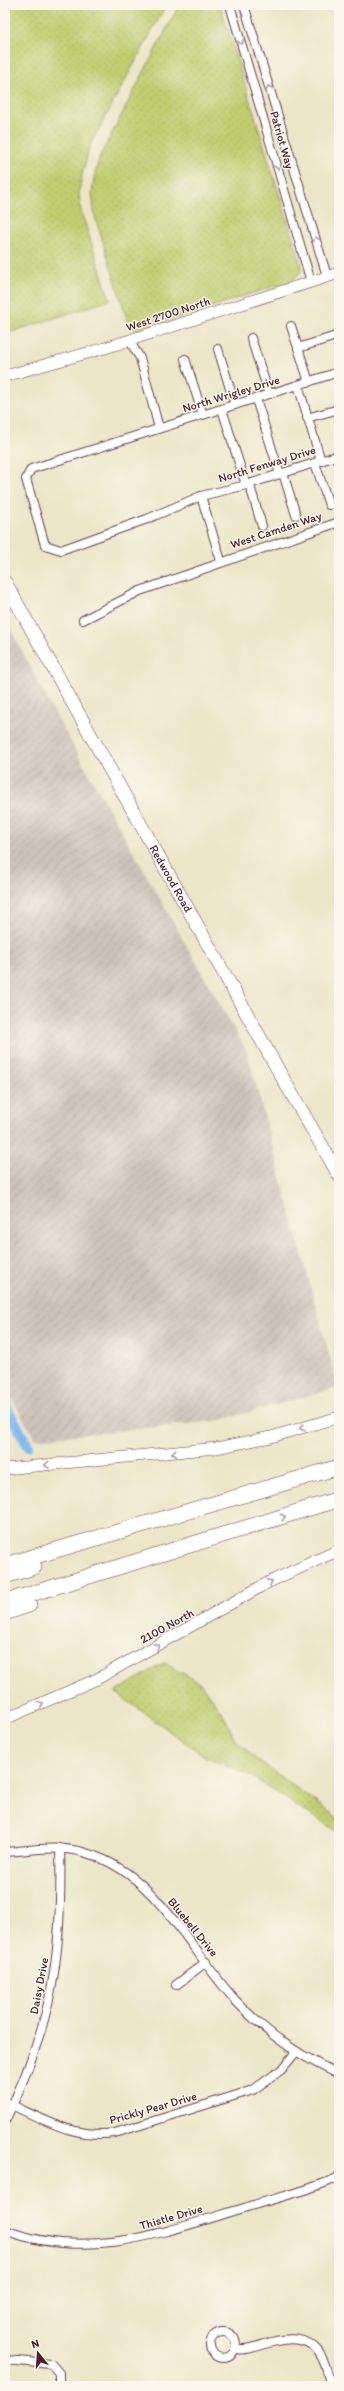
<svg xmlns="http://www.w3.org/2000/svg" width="344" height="2391" font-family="Itim,sans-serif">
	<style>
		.industrial { fill: url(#industrial-furrows) }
		.green { fill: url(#green-dots); stroke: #85764e }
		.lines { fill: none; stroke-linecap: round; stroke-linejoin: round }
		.canal { stroke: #7fbcf2; stroke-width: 10 }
		.street-casing { stroke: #623d43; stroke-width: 10 }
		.secondary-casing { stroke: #623d43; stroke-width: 12 }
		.primary-casing { stroke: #623d43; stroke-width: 14 }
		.highway-casing { stroke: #623d43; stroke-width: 16 }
		.street { stroke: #fff; stroke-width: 8 }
		.secondary { stroke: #fff; stroke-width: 11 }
		.primary { stroke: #fff; stroke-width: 13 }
		.highway { stroke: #fff; stroke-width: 15 }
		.oneway { stroke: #ae9aa0 }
		.labels { text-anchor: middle; stroke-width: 3; stroke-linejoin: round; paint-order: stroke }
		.street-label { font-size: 12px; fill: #4a1f2b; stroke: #fbf7ec }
	</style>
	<defs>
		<pattern id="industrial-furrows" width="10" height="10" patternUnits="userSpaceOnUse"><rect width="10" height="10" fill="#cdc2b9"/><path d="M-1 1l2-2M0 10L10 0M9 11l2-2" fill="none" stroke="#b2a69f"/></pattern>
		<pattern id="green-dots" width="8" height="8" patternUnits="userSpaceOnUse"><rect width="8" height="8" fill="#c0ce70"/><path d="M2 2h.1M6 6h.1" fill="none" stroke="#a6b061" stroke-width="1.8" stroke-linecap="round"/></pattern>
	</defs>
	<rect width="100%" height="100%" fill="#fbf7ec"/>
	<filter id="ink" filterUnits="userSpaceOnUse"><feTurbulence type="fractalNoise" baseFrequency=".025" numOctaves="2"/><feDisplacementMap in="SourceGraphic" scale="8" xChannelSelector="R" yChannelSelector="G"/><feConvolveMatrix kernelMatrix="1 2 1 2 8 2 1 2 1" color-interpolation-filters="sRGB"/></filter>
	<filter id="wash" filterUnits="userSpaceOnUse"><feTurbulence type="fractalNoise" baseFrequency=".012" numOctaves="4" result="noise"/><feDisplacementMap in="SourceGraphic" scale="16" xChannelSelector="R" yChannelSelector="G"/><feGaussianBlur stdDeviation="0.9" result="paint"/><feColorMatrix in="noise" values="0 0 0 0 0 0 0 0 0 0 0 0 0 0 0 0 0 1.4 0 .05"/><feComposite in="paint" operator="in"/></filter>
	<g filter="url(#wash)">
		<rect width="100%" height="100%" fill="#ebe6c8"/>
		<polygon class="industrial" points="5,619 55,714 247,1052 338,1388 216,1421 35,1439 5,1387"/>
		<g class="green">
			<polygon points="5,5 166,5 90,145 82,175 79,193 81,211 110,300 5,334"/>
			<polygon points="179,5 220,5 301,264 301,271 293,280 138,331 129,325 95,217 92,194 94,177 100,156"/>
			<polygon points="164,1663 200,1683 223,1714 235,1739 256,1759 339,1819 339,1833 248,1774 206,1757 115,1692"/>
		</g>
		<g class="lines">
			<polyline class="canal" points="5,1404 28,1446"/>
		</g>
	</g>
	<g filter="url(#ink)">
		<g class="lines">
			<g class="street-casing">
				<g id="street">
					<polyline points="230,5 311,282"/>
					<polyline points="244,5 327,276"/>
					<polyline points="291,326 309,382"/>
					<polyline points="251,338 269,394"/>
					<polyline points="129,340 140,358 159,428"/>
					<polyline points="298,348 339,335"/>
					<polyline points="218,349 235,405"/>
					<polyline points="185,359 203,415"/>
					<polyline points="339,372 31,469 26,479 45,545 61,550 147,519 201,496 246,485 339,455"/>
					<polyline points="298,385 321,461"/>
					<polyline points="256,399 280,474"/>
					<polyline points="222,409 246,485"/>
					<polyline points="307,418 339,409"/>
					<polyline points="315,463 329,505"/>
					<polyline points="283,473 296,515"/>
					<polyline points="249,483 262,526"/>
					<polyline points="201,496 221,561"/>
					<polyline points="83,620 140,591 339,522"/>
					<path d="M5,1852C32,1850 59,1845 86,1853C158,1874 189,1950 236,2001C266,2033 300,2057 339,2074"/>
					<polyline points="176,1985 206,1962"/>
					<path d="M5,2102C41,2118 74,2139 115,2133L253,2090L281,2070L296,2052"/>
					<path d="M5,2121C52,2024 63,1956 60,1848"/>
					<path d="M5,2230C88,2262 164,2232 244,2208C275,2198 309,2191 339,2177"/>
					<circle cx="223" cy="2345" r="13"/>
					<path d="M235,2349C248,2351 260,2345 272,2342C311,2332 325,2350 330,2386"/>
					<polyline points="5,2360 51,2364 59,2373 59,2386"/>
				</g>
			</g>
			<g class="secondary-casing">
				<g id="secondary">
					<polyline points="5,376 105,348 339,273"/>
					<polyline points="5,1469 216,1448 271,1437 339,1417"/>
					<polyline points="5,1719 97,1679 269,1582 339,1550"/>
				</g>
			</g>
			<g class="primary-casing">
				<g id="primary">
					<path id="s1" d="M5,582L286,1084L339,1175"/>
				</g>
			</g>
			<g class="highway-casing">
				<g id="highway">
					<polyline points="5,1565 339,1467"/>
					<polyline points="5,1576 34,1567"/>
					<polyline points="5,1602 339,1499"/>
					<polyline points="5,1613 29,1605"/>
				</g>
			</g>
			<use href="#street" class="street"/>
			<use href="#secondary" class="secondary"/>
			<use href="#primary" class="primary"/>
			<use href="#highway" class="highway"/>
		</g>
		<defs><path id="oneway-chevron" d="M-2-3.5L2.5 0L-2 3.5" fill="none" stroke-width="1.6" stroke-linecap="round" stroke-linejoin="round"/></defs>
		<g class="oneway">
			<use href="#oneway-chevron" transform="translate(241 42) rotate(74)"/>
			<use href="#oneway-chevron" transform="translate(269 88) rotate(-107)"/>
			<use href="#oneway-chevron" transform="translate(278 167) rotate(74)"/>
			<use href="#oneway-chevron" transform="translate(316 239) rotate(-107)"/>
			<use href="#oneway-chevron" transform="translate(302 1428) rotate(163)"/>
			<use href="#oneway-chevron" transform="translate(174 1453) rotate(174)"/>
			<use href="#oneway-chevron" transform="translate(47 1465) rotate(175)"/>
			<use href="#oneway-chevron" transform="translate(283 1517) rotate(-17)"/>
			<use href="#oneway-chevron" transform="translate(270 1582) rotate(-28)"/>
			<use href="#oneway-chevron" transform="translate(157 1646) rotate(-29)"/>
			<use href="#oneway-chevron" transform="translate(41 1704) rotate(-24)"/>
		</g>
	</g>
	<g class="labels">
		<g class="street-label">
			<text transform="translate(282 140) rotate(74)" y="4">Patriot Way</text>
			<text transform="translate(168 314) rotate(-18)" y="4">West 2700 North</text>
			<text transform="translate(231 394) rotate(-17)" y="4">North Wrigley Drive</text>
			<text transform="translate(267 464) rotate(-17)" y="4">North Fenway Drive</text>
			<text transform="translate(276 530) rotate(-18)" y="4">West Camden Way</text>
			<text dy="4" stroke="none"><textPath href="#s1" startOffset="340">Redwood Road</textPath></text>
			<text transform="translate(167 1626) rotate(-29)" y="4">2100 North</text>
			<text transform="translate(193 1927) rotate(51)" y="4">Bluebell Drive</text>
			<text transform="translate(39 1986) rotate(-79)" y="4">Daisy Drive</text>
			<text transform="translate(153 2108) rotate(-16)" y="4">Prickly Pear Drive</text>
			<text transform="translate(171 2217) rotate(-16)" y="4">Thistle Drive</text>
		</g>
	</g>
	<rect width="344" height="2391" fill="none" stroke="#fbf7ec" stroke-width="20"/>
	<g transform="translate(38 2353) rotate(343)" stroke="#fbf7ec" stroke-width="3" paint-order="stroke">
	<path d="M0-3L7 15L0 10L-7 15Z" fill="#4a1f2b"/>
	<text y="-6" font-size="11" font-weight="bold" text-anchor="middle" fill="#4a1f2b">N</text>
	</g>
</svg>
